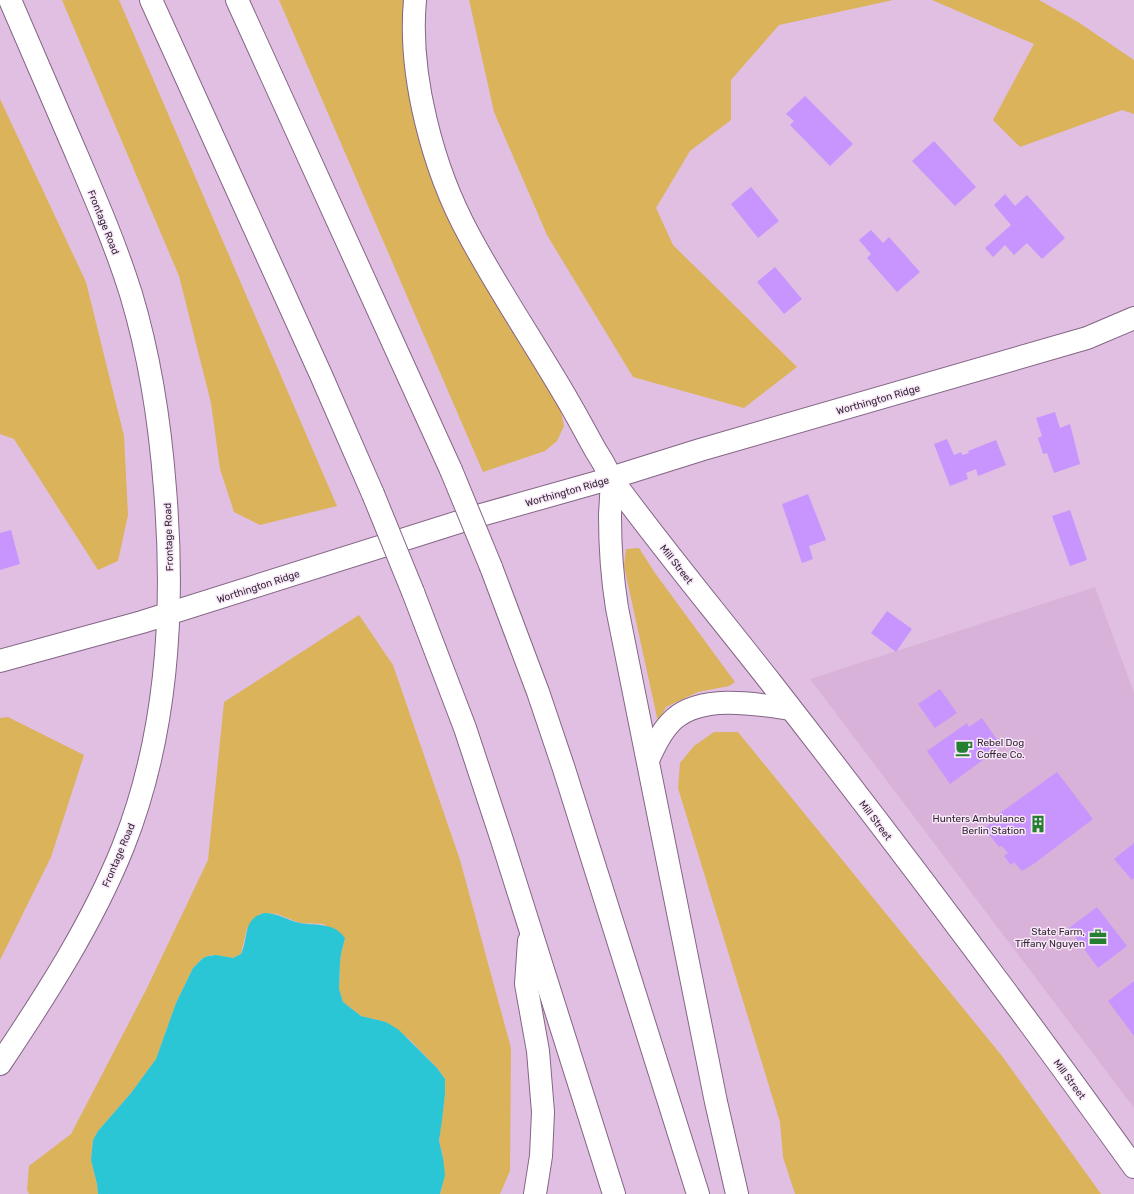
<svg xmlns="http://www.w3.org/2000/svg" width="1134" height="1194" font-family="Rubik,sans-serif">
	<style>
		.built { fill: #d9b2da }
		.green { fill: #dbb35a }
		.water { fill: #2bc6d5 }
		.building { fill: #c795fd }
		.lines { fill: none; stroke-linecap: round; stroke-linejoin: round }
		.secondary-casing { stroke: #836585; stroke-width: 24 }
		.highway-casing { stroke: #836585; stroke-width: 24 }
		.secondary { stroke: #fff; stroke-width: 22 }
		.highway { stroke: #fff; stroke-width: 22 }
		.highway-bridge-casing { stroke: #836585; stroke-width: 24; stroke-linecap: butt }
		.highway-bridge { stroke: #fff; stroke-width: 22 }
		.labels { text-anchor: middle; stroke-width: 3; stroke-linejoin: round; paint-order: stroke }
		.street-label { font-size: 10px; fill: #332633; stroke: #f8e7f8 }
		.poi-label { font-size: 10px; fill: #332633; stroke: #f8e7f8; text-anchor: end }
	</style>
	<rect width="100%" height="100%" fill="#e1bfe2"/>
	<polygon class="built" points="1095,587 1134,693 1134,1108 810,679"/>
	<g class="green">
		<polygon points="62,0 119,0 337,506 260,525 234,512 220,469 211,403 179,276"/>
		<polygon points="279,0 404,0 410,92 436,191 508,325 560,407 564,426 557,441 545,451 483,472"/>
		<polygon points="469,0 893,0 779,25 731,80 731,120 690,151 656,208 673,245 797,367 744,408 633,377 547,235 494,112"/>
		<polygon points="932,0 1039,0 1078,22 1134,60 1134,114 1122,110 1020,147 993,120 1034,44"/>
		<polygon points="0,99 86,282 124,436 128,515 118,561 98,570 14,439 0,434"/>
		<polygon points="639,548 655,573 735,682 729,686 698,692 666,707 658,722 624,566 626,549"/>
		<polygon points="359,615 393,665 460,860 511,1048 510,1171 500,1194 440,1194 442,1188 443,1158 439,1141 445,1094 445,1079 437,1068 409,1039 386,1022 361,1016 343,1002 339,989 340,963 341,954 345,938 323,924 300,923 277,914 264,913 260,914 247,928 241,954 233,958 212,955 208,956 203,958 193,968 176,1003 156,1059 131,1093 98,1131 93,1140 91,1160 97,1184 98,1194 29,1194 27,1190 29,1166 71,1134 146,990 208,860 224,702"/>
		<polygon points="8,717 84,755 51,857 0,960 0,718"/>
		<polygon points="714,732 738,732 1002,1056 1101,1194 795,1194 783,1157 780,1122 678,788 680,763 694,746"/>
	</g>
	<path class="water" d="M264,913C278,913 287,920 300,923C317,926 334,922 345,938L341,954L340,963L339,989L343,1002L361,1016L386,1022L399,1030L437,1068L445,1079V1094L442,1120L439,1141L443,1158L445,1175L440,1194H98L97,1184L91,1160L93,1140L98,1131L131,1093L156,1059L176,1003L193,968L203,958L208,956L216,955L233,958L241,954C249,938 242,919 264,913Z"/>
	<g class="building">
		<polygon points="805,96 853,144 830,166 790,125 794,121 786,114"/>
		<polygon points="934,141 976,187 955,206 912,161"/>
		<polygon points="751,187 779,221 758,238 731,204"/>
		<polygon points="1005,194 1015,206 1027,195 1065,238 1042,259 1027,243 1014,255 1005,245 993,257 985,248 1011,225 994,205"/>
		<polygon points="871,230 883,243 889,237 920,272 897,292 867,258 871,254 859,240"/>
		<polygon points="775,267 802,299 784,314 757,282"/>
		<polygon points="1055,412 1060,428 1070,424 1080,464 1054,473 1047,453 1043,454 1038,438 1042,436 1036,418"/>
		<polygon points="947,439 954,455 961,452 962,455 969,453 968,451 996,440 1006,465 978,476 976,469 966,473 968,479 950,486 934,444"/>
		<polygon points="808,494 826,540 809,546 813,559 802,563 782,504"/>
		<polygon points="1070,510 1087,560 1070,566 1052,516"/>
		<polygon points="11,530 20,564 0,570 0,533"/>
		<polygon points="887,611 912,629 896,652 871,633"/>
		<polygon points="940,689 957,713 935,728 918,704"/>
		<polygon points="982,718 1000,744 981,758 983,760 950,784 927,751 967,723 969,727"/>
		<polygon points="1057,772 1093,819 1035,863 1022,871 1014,862 1011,865 1004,856 1008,853 1002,846 999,847 985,829 997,815"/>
		<polygon points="1134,843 1134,878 1132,880 1114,859"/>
		<polygon points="1097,907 1127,946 1098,968 1069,928"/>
		<polygon points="1134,981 1134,1036 1108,1001"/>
	</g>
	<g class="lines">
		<g class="secondary-casing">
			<g id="secondary">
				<path d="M611,478C662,548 718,615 772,684C895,842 1017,1004 1134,1167"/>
				<polyline points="0,661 142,622 481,515 598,482 700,450 1087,338 1134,318"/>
				<path d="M0,1064C46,995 92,924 123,847C168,734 175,609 165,489C160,423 150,357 131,294C115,243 94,195 73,146C52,97 31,49 10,0"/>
			</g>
		</g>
		<g class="highway-casing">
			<g id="highway">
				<polyline points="151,0 321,375 373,494"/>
				<polyline points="237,0 451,470"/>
				<path d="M415,0C408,75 433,169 469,235C499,291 535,344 567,399C577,416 586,433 596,451C601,459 607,468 610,477C613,484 610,507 610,516C610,547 612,577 617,608L716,1102L737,1194"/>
				<polyline points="491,567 538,692 564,769 698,1194"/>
				<polyline points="413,592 465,728 501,837 614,1194"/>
				<path d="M648,760C655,745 662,730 674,719C703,694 757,704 791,709"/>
				<polyline points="529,941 526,984 538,1051 543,1112 541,1156 535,1194"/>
			</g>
		</g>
		<use href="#secondary" class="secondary"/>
		<use href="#highway" class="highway"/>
		<g class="highway-bridge-casing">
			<g id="highway-bridge">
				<polyline points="451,470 491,567"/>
				<polyline points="373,494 413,592"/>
			</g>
		</g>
		<use href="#highway-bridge" class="highway-bridge"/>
	</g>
	<defs>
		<g id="cafe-bare" transform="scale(1.38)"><path d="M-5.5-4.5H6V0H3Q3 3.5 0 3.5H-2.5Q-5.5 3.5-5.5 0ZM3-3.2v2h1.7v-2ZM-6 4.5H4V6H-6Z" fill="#248030" stroke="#f8e7f8" stroke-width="2.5" paint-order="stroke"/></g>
		<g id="building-bare" transform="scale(1.38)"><path d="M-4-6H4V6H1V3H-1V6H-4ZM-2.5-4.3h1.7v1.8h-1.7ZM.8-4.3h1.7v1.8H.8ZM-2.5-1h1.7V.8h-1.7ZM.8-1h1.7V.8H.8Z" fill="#248030" stroke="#f8e7f8" stroke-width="2.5" paint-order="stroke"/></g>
		<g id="office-bare" transform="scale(1.38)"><path d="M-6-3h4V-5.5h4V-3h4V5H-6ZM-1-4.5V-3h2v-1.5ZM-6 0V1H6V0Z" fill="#248030" stroke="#f8e7f8" stroke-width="2.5" paint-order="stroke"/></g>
	</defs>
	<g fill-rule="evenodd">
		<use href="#cafe-bare" x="964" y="748"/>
		<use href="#building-bare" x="1038" y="824"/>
		<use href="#office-bare" x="1098" y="937"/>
	</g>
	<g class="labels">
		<g class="street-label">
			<text transform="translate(104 222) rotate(68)" y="4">Frontage Road</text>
			<text transform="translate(878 399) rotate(-16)" y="4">Worthington Ridge</text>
			<text transform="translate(567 491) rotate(-16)" y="4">Worthington Ridge</text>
			<text transform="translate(168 537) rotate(-92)" y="4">Frontage Road</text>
			<text transform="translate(677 564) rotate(52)" y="4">Mill Street</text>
			<text transform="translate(258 586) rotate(-18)" y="4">Worthington Ridge</text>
			<text transform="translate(876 820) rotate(53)" y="4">Mill Street</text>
			<text transform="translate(118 855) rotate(-67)" y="4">Frontage Road</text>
			<text transform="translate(1070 1079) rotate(54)" y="4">Mill Street</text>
		</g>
		<g class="poi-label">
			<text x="977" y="746" text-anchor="start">Rebel Dog<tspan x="977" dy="12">Coffee Co.</tspan></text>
			<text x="1025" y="822">Hunters Ambulance<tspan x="1025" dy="12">Berlin Station</tspan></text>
			<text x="1085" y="935">State Farm,<tspan x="1085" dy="12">Tiffany Nguyen</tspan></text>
		</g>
	</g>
</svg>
